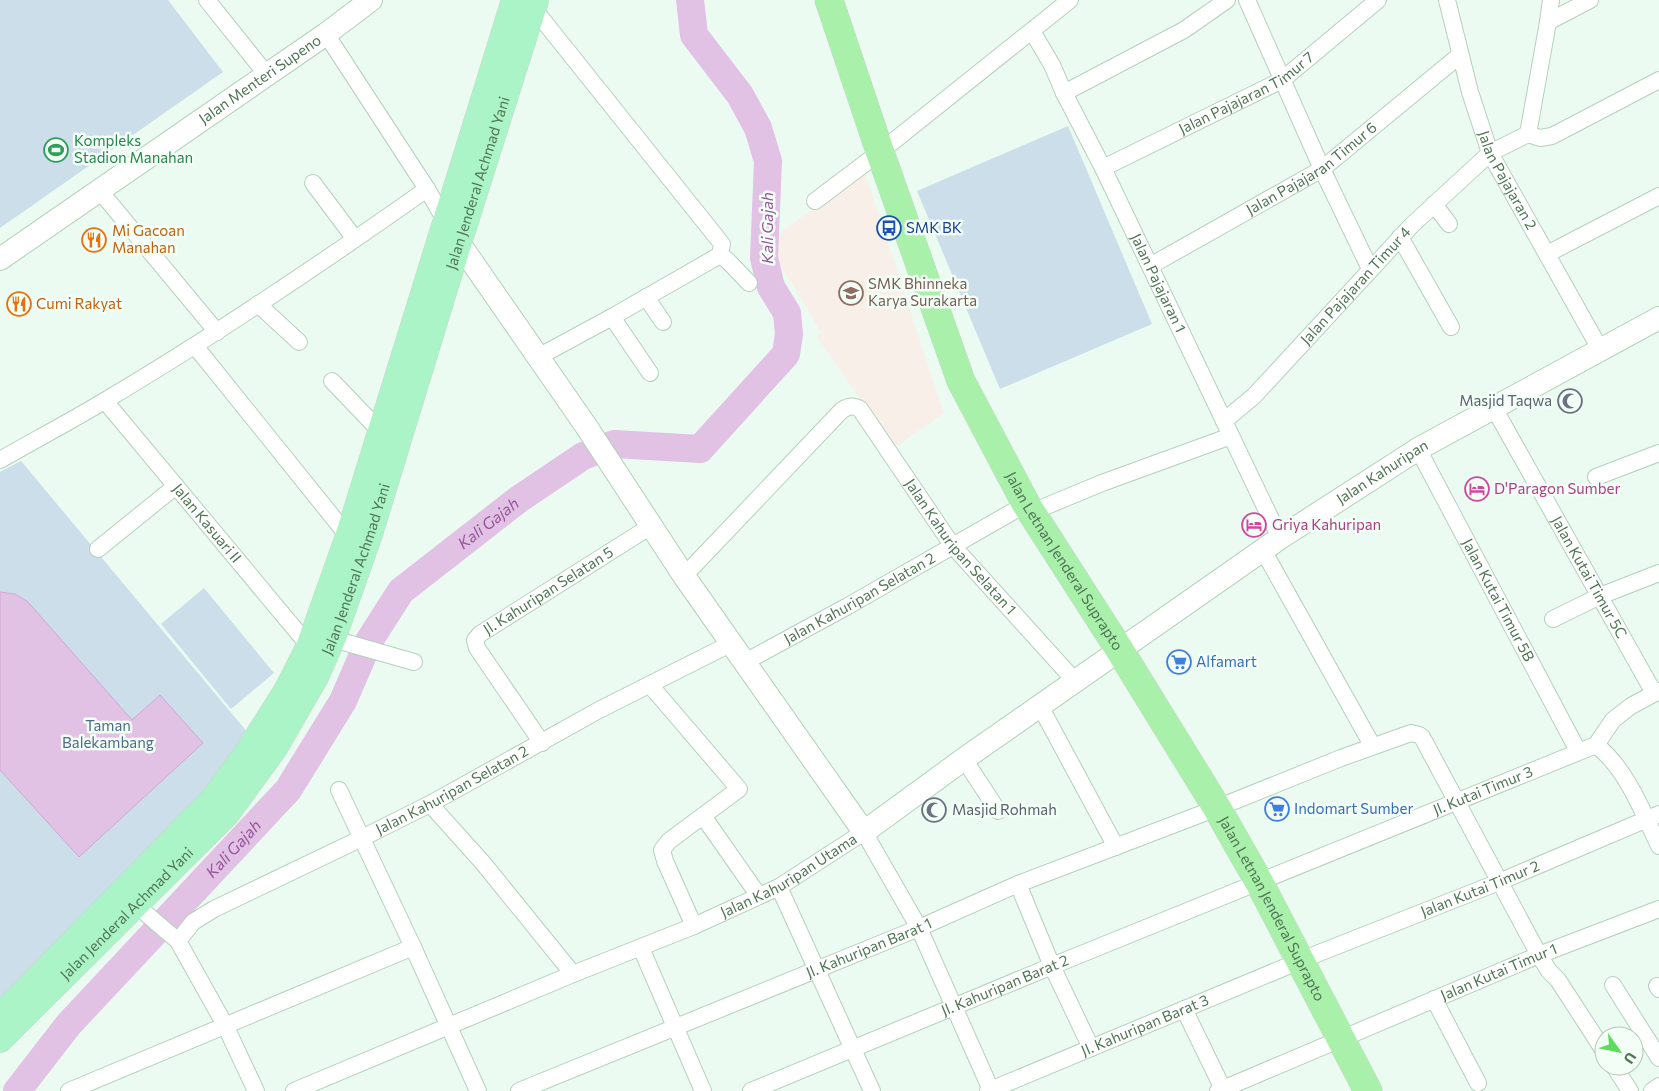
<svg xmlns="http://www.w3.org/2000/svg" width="1659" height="1091" font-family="Commissioner,sans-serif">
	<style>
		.education { fill: #f8efe9 }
		.green { fill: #cbdee9 }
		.water { fill: #e1c1e4; stroke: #d2a8d5 }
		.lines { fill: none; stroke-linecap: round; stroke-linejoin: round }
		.river { stroke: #e1c1e4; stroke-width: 28 }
		.street-casing { stroke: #b4d0bb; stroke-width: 18 }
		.secondary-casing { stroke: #b0d0b7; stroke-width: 24 }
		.primary-casing { stroke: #cad6cc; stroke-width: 26 }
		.highway-casing { stroke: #cad6cc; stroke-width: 29 }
		.street { stroke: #fff; stroke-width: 16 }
		.secondary { stroke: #fff; stroke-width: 22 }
		.primary { stroke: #abf4c8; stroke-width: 25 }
		.highway { stroke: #a9f0ab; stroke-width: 28 }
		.labels { text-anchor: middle; stroke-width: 5; stroke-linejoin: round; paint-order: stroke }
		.street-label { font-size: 15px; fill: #507655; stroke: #f3fef7 }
		.leisure-label { font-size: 15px; fill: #27864d; stroke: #f3fef7; text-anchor: start }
		.transit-label { font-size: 15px; fill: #164399; stroke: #f3fef7; text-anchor: start }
		.food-label { font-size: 15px; fill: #c56008; stroke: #f3fef7; text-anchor: start }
		.education-label { font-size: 15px; fill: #785e54; stroke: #f3fef7; text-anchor: start }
		.worship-label { font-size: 15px; fill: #5b616d; stroke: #f3fef7; text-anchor: end }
		.hotel-label { font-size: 15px; fill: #b23c85; stroke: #f3fef7; text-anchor: start }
		.shop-label { font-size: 15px; fill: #366cbe; stroke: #f3fef7; text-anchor: start }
		.park-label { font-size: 15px; fill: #4f6c86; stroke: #f3fef7 }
		.water-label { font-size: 16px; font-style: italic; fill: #97559c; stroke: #f3fef7 }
	</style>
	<rect width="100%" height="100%" fill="#ecfbf2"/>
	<polygon class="education" points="862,164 944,413 894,448 817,337 821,332 773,253 773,238 813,209 809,203"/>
	<g class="green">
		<polygon points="0,0 168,0 223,72 0,228"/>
		<polygon points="1068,126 1152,324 1000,389 917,191"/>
		<polygon points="21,461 248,733 234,757 151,850 0,1002 0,472"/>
		<polygon points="204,588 274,673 231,709 161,624"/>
	</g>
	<polygon class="water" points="0,592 15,594 28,602 132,720 160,695 203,743 79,857 0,770"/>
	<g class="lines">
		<path class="river" id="s1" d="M17,1091L69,1024L288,790L343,701L369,641L401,591L519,499L583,456L614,444L700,449L786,354L789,334L787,313L771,287L764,258L768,161L758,128L740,95L694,35L690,0"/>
		<g class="street-casing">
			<g id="street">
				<polyline points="207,0 267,75"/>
				<polyline points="1247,0 1322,169 1370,269"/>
				<path id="s2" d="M1447,0L1470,92L1490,153L1600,349"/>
				<polyline points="534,9 722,244 720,255 612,317 538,357"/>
				<polyline points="1548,22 1551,0"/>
				<path id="s3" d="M1032,31L1052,65L1064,93L1103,168L1280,538"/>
				<polyline points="326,34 427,189 446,222"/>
				<polyline points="1064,93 1184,30 1227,0"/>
				<polyline points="1528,134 1548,22 1590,0"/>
				<polyline points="1528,134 1540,138 1552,136 1659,80"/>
				<path id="s4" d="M1103,168L1282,80L1378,0"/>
				<polyline points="313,183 355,239"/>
				<polyline points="99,190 217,332"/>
				<polyline points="815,201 880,152 1070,0"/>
				<polyline points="1434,204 1449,224"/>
				<polyline points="1400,237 1451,327"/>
				<polyline points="1547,254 1659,196"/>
				<polyline points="720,255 728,261 749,283"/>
				<path id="s5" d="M1150,266L1322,169L1460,55"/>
				<polyline points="646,297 663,322"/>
				<polyline points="258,304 299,342"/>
				<polyline points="612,317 650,373"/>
				<polyline points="195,346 348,536"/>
				<polyline points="332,381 381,432"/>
				<path id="s6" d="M105,401L309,646"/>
				<path id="s7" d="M1494,408L1654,693"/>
				<path id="s8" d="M1224,421L1254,396L1412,225L1490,153L1528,134"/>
				<path id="s9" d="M1418,449L1578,751"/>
				<path d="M0,460C35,440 71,421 106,400C216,335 322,263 427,189"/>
				<polyline points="1596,477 1659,453"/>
				<polyline points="1032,512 1102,483 1231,436"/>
				<polyline points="98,549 176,486"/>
				<polyline points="1263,550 1372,745"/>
				<path id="s10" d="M684,576L842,410C849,406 853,405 860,409L952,545L1075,681"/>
				<polyline points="1553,619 1600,596 1659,573"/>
				<polyline points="333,639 414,662"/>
				<path id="s11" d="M745,662L848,606L1026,504"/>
				<polyline points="650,685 739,789 669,841 662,850 665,861 694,926"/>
				<polyline points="1040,706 1116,847"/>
				<path id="s12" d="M542,743L477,648L475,640L480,634L651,526"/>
				<path d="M1596,745C1626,768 1643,812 1659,846"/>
				<polyline points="1596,745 1613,720 1631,706 1659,691"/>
				<polyline points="964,759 998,811"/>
				<polyline points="339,790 413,947 478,1091"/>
				<polyline points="430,804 483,863 573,974"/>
				<polyline points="703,816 759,896"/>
				<polyline points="1018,884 1052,966 1091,1048"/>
				<polyline points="779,887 872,1091"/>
				<polyline points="129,899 178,941 225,1025 256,1091"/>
				<path id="s13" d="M178,941L193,922L214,909L362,838L430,804L599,710L732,643"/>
				<polyline points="641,948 703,1091"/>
				<polyline points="1613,985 1659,1058"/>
				<polyline points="1657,986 1659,989"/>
				<polyline points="1434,999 1478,1083"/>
				<polyline points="1184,1009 1223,1089"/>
				<polyline points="1614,1066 1630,1091"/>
				<polyline points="69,1091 413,947"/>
				<path id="s14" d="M294,1091L573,974L694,926L779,887L864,832L919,928L991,1090"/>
				<path id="s15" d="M519,1091L919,928L1018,884L1217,808L1341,758L1411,733L1419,735L1422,737L1539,955L1549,971L1558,980L1604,1051"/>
				<path id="s16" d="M751,1091L1052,966L1596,745"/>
				<path id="s17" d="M988,1091L1319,953L1499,882L1659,814"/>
				<path id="s18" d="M1218,1091L1539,955L1659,909"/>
				<polyline points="1652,1091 1659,1086"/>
			</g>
		</g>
		<g class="secondary-casing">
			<g id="secondary">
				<path id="s19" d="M459,243L586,426L684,576L864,832L964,759L1280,538L1418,449L1659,318"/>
				<path id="s20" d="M0,259L326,34L371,0"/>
			</g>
		</g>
		<g class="primary-casing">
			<g id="primary">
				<polyline points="0,1016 213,799 246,754 286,691 309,646 348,536 514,0"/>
				<path id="s21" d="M0,1040L227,814L275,748L316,677L333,639L370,534L459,243L536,0"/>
			</g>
		</g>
		<g class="highway-casing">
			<g id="highway">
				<path id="s22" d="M829,0L880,152L961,381L1026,504L1119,649L1217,808L1259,882L1368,1091"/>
			</g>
		</g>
		<use href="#street" class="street"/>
		<use href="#secondary" class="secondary"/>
		<use href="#primary" class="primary"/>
		<use href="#highway" class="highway"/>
	</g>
	<defs>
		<g id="stadium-ring" transform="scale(1.25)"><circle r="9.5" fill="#f3fef7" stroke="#2e9e5b" stroke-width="1.5"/><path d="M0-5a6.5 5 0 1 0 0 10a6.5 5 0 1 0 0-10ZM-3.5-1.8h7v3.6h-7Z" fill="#2e9e5b"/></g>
		<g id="bus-ring" transform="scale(1.25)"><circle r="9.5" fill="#f3fef7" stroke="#1a4fb4" stroke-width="1.5"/><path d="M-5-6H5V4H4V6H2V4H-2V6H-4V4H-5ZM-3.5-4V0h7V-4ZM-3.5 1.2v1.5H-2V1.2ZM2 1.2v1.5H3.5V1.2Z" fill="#1a4fb4"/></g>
		<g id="restaurant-ring" transform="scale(1.25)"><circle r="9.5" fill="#f3fef7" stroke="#e8710a" stroke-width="1.5"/><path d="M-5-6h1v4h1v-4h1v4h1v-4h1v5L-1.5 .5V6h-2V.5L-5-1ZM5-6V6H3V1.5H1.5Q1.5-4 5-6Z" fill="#e8710a"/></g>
		<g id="school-ring" transform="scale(1.25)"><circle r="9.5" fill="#f3fef7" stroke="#8d6e63" stroke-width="1.5"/><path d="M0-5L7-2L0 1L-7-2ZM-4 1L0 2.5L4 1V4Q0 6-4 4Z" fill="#8d6e63"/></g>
		<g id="mosque-ring" transform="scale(1.25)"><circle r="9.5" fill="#f3fef7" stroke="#6b7280" stroke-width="1.5"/><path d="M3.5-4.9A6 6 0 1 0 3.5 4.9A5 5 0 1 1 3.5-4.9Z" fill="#6b7280"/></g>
		<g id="hotel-ring" transform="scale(1.25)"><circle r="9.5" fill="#f3fef7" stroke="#d1479c" stroke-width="1.5"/><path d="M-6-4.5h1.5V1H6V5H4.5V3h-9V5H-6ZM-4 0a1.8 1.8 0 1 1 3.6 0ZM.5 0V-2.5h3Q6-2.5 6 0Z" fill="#d1479c"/></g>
		<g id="supermarket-ring" transform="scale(1.25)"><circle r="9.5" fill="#f3fef7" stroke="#3f7fe0" stroke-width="1.5"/><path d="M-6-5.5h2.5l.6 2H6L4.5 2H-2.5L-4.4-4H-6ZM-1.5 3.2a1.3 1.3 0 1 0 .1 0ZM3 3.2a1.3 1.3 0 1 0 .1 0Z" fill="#3f7fe0"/></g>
	</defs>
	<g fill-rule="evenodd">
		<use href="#stadium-ring" x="56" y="150"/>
		<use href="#bus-ring" x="889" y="228"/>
		<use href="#restaurant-ring" x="94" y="240"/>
		<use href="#school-ring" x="851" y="293"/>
		<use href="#restaurant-ring" x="19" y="304"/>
		<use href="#mosque-ring" x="1570" y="401"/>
		<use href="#hotel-ring" x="1477" y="489"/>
		<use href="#hotel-ring" x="1254" y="525"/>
		<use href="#supermarket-ring" x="1179" y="662"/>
		<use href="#supermarket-ring" x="1277" y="809"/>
		<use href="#mosque-ring" x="934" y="810"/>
	</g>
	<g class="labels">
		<g class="street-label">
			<text dy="5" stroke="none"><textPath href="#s20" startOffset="316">Jalan Menteri Supeno</textPath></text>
			<text dy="5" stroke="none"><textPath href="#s4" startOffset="162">Jalan Pajajaran Timur 7</textPath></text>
			<text dy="5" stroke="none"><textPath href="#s5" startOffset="189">Jalan Pajajaran Timur 6</textPath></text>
			<text dy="5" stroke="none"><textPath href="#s2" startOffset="191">Jalan Pajajaran 2</textPath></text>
			<text dy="5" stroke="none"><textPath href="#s21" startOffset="1004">Jalan Jenderal Achmad Yani</textPath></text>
			<text dy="5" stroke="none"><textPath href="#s3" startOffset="282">Jalan Pajajaran 1</textPath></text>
			<text dy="5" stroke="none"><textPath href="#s8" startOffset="189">Jalan Pajajaran Timur 4</textPath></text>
			<text dy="5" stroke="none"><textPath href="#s19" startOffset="1346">Jalan Kahuripan</textPath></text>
			<text dy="5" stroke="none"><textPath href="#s6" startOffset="159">Jalan Kasuari II</textPath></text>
			<text dy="5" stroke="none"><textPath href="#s10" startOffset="419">Jalan Kahuripan Selatan 1</textPath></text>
			<text dy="5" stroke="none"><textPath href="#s22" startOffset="611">Jalan Letnan Jenderal Suprapto</textPath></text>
			<text dy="5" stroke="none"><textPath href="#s21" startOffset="599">Jalan Jenderal Achmad Yani</textPath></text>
			<text dy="5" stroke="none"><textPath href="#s7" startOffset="194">Jalan Kutai Timur 5C</textPath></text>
			<text dy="5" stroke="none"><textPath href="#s12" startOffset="212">Jl. Kahuripan Selatan 5</textPath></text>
			<text dy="5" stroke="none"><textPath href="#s11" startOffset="131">Jalan Kahuripan Selatan 2</textPath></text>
			<text dy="5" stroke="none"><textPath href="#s9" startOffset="171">Jalan Kutai Timur 5B</textPath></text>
			<text dy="5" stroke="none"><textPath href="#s13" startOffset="315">Jalan Kahuripan Selatan 2</textPath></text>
			<text dy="5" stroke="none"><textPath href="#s16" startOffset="791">Jl. Kutai Timur 3</textPath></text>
			<text dy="5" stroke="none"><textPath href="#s14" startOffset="540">Jalan Kahuripan Utama</textPath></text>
			<text dy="5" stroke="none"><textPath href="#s17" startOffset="532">Jalan Kutai Timur 2</textPath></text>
			<text dy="5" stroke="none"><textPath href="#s22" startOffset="1016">Jalan Letnan Jenderal Suprapto</textPath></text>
			<text dy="5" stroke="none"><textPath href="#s21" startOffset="179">Jalan Jenderal Achmad Yani</textPath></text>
			<text dy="5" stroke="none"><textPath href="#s15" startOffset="378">Jl. Kahuripan Barat 1</textPath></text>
			<text dy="5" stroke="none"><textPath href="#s18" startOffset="305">Jalan Kutai Timur 1</textPath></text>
			<text dy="5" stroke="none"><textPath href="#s16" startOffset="275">Jl. Kahuripan Barat 2</textPath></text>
			<text dy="5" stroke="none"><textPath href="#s17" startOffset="170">Jl. Kahuripan Barat 3</textPath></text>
		</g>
		<g class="leisure-label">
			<text x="74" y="146">Kompleks<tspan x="74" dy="17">Stadion Manahan</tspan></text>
		</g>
		<g class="transit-label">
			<text x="906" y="233">SMK BK</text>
		</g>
		<g class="food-label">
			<text x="112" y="236">Mi Gacoan<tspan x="112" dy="17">Manahan</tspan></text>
			<text x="36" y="309">Cumi Rakyat</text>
		</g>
		<g class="education-label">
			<text x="868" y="289">SMK Bhinneka<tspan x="868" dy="17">Karya Surakarta</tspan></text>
		</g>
		<g class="worship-label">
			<text x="1552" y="406">Masjid Taqwa</text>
			<text x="952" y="815" text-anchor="start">Masjid Rohmah</text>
		</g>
		<g class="hotel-label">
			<text x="1494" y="494">D'Paragon Sumber</text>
			<text x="1272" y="530">Griya Kahuripan</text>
		</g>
		<g class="shop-label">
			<text x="1196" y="667">Alfamart</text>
			<text x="1294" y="814">Indomart Sumber</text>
		</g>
		<g class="park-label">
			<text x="108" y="731">Taman<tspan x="108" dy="17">Balekambang</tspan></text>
		</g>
		<g class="water-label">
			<text transform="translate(767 228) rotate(-90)" y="6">Kali Gajah</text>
			<text dy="6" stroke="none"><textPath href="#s1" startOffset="745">Kali Gajah</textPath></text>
			<text dy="6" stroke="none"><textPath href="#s1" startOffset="325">Kali Gajah</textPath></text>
		</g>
	</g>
	<g transform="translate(1619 1051) rotate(123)"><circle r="24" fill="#f3fef7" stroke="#b2c8b6"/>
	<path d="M0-4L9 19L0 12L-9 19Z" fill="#5ddb5c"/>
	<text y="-8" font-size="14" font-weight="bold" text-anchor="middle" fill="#507655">U</text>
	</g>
</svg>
